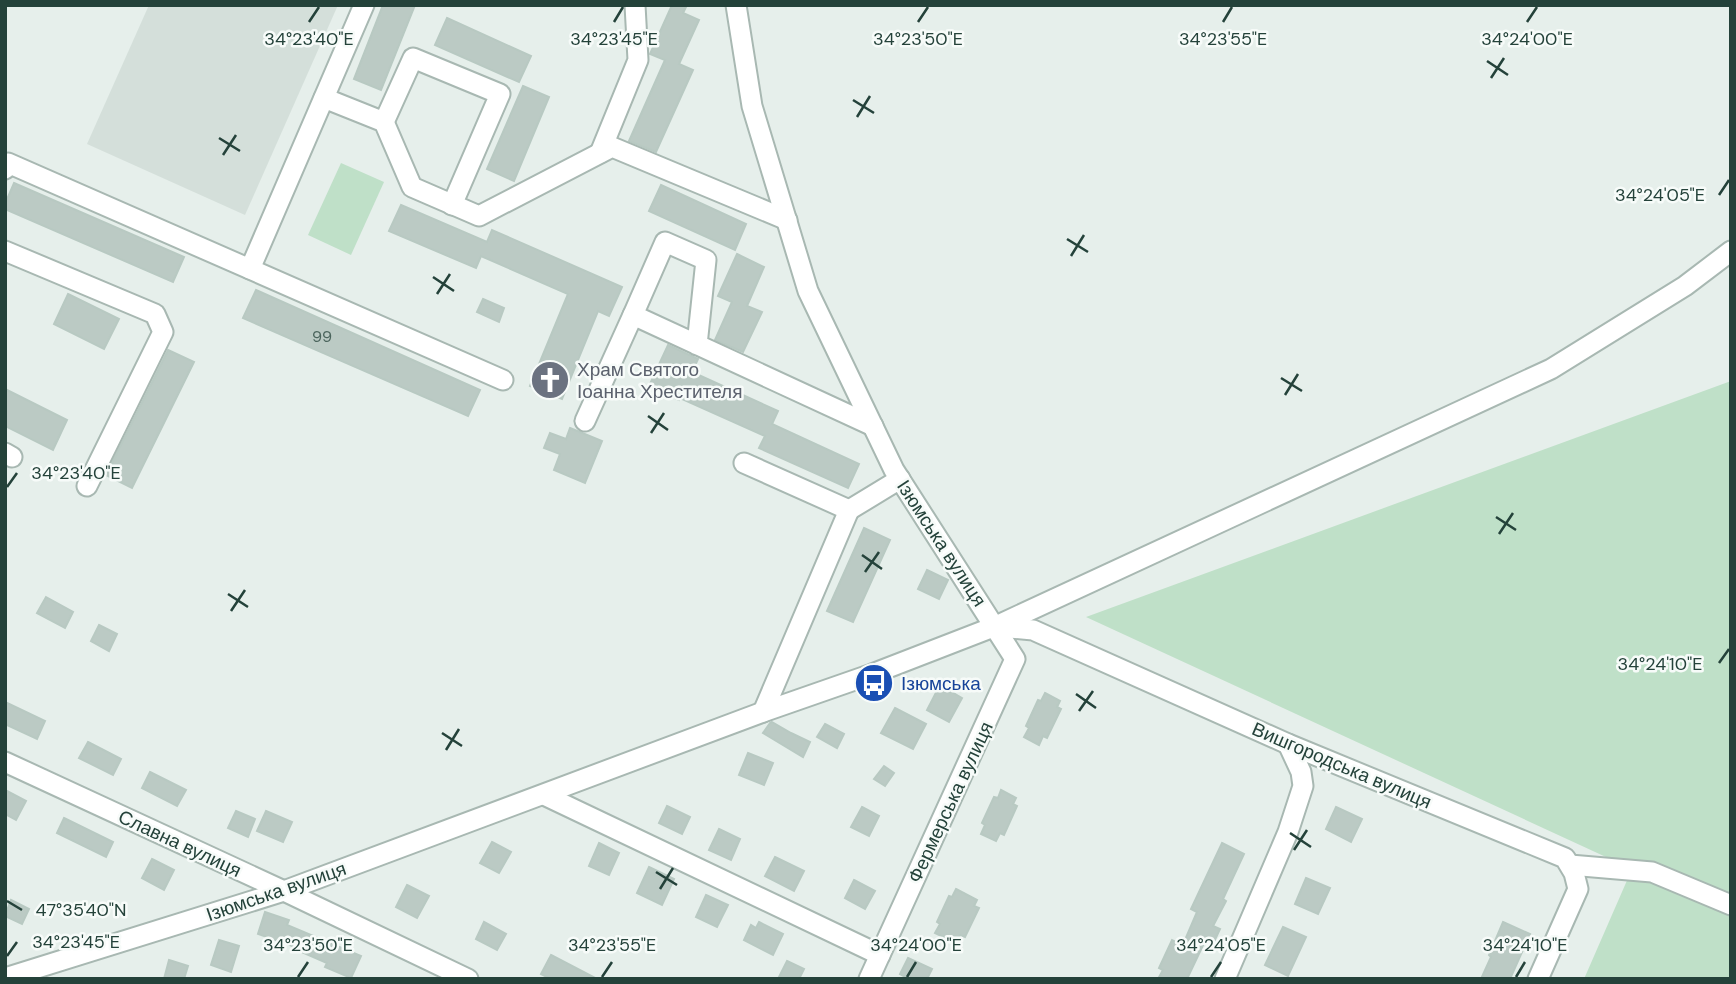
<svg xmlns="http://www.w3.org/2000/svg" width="1736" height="984" font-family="'DM Sans',sans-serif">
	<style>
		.built { fill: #d4dfda }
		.green { fill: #bfe0c8 }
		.building { fill: #bbcac4; stroke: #b8c9c2; stroke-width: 2 }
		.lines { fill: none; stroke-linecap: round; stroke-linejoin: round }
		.minor-casing { stroke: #a8b8b2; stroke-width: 23 }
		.minor { stroke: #fff; stroke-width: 19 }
		.ticks { fill: none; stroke: #24423a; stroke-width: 2.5 }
		.labels { text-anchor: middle; stroke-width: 5; stroke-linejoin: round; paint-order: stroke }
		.number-label { font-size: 16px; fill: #4a645c }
		.worship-label { font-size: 19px; fill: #5b616d; stroke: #f7fbf9; text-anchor: start }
		.street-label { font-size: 19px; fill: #24423a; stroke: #f7fbf9 }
		.transit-label { font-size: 19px; fill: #164399; stroke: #f7fbf9; text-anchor: start }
		.ticks-label { font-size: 18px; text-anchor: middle; fill: #24423a; stroke: #f7fbf9; stroke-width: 5; stroke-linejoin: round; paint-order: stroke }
	</style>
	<rect width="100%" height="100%" fill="#e6efeb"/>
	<polygon class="built" points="149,5 338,5 245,215 87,144"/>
	<g class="green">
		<polygon points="341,163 384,182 351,255 308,235"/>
		<polygon points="1731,381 1731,979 1584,979 1632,869 1086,617"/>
	</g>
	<g class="building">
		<polygon points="383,5 415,5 381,90 354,79"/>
		<polygon points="672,5 687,5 683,13 699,20 679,64 693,70 656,152 629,141 665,60 650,54"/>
		<polygon points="447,18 531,56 519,82 435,45"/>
		<polygon points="523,86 549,97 514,181 487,169"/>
		<polygon points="14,183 184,257 173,282 5,209 5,204"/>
		<polygon points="661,185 746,224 735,250 649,211"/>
		<polygon points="401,205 487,242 492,230 622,287 609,316 598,311 562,399 530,386 568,294 481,256 476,268 389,231"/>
		<polygon points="737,254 764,267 747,306 762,312 743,352 715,340 732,302 718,296"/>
		<polygon points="256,290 480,390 468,416 243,318"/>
		<polygon points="68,294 119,319 104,349 54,324"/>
		<polygon points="483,299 504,308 499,322 477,312"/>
		<polygon points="668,345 698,359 692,372 778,411 772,424 859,464 848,488 759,448 765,436 680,398 679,400 649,386"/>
		<polygon points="168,350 194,362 132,488 106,475"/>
		<polygon points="5,389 67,420 53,450 5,426"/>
		<polygon points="570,428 602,441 585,483 554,470 560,454 544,448 550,433 566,439"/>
		<polygon points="864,528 890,540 853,622 827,611"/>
		<polygon points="927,570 948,580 939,599 918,589"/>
		<polygon points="46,597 73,612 65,628 37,613"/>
		<polygon points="99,625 117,634 109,651 91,641"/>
		<polygon points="940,685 962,698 949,722 927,710"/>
		<polygon points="1045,693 1060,701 1057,707 1061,709 1047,738 1043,736 1039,745 1024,737 1029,728 1026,726 1038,700 1041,701"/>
		<polygon points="5,702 45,721 37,739 5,724"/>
		<polygon points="895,708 926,724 913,749 881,733"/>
		<polygon points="772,722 791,733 810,742 803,757 763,733 770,723"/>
		<polygon points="825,724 844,734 837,748 817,737"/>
		<polygon points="88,742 121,759 113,775 79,758"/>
		<polygon points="748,753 773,763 764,785 739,775"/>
		<polygon points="884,766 894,773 885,786 874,779"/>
		<polygon points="150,772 186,790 177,806 142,788"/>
		<polygon points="5,790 26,801 16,820 5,814"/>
		<polygon points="1001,790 1016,798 1013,804 1017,806 1004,835 1000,833 996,841 981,834 985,825 982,823 994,797 998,798"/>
		<polygon points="667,806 690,817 682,834 659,823"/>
		<polygon points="862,807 879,816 869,836 851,827"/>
		<polygon points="1336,807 1362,819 1351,842 1326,829"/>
		<polygon points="236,811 255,819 248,837 228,828"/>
		<polygon points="266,811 292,822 283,842 257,831"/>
		<polygon points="64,818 113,842 106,857 57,833"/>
		<polygon points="719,829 740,839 731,860 709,850"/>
		<polygon points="492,842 511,852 499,873 480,863"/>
		<polygon points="599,843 619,853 609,875 589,866"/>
		<polygon points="1222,843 1244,854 1223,899 1226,901 1213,926 1220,929 1213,944 1205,941 1187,979 1158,979 1163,970 1159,968 1172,940 1180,944 1183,939 1185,940 1197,912 1191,909"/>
		<polygon points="775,857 804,871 794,891 765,876"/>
		<polygon points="152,859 174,870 164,890 142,878"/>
		<polygon points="649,867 674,879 662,905 637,893"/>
		<polygon points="1306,878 1330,888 1318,914 1295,904"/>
		<polygon points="854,880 875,891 865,909 845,898"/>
		<polygon points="407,885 429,896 417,918 396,907"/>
		<polygon points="956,889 977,900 974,906 979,908 965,937 960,935 956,943 935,933 940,924 937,922 949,896 952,897"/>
		<polygon points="706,895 728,905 717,927 696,917"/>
		<polygon points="11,900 29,909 22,924 5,916"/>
		<polygon points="265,912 289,920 287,925 361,956 351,978 325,967 327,963 297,950 298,948 258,934"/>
		<polygon points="484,922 506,934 497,950 476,939"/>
		<polygon points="759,922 783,934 773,955 744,940 751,925 756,928"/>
		<polygon points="1503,922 1530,934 1510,979 1481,979 1491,957 1489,955"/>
		<polygon points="1283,927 1306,937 1288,976 1265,965"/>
		<polygon points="219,940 239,946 231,972 211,965"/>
		<polygon points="551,955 597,979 551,979 541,974"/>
		<polygon points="908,958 932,969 927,979 909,979 900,974"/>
		<polygon points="169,960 188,966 184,979 164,979"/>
		<polygon points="787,961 804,969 799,979 778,979"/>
	</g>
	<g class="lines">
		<g class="minor-casing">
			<g id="minor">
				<polyline points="736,5 752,106 808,291 894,470 1015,659 869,979"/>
				<polyline points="324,98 384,122 412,187 479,216 612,147 787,220"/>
				<polyline points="384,122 413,58 500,94 452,205"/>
				<polyline points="600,153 638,60 635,5"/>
				<polyline points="5,169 8,163 503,380"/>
				<polyline points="5,251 155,314 163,332 87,486"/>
				<polyline points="250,269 364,5"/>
				<polyline points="697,345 706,260 665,242 633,315 873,426"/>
				<polyline points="585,421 633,315"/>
				<polyline points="5,453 12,457"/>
				<polyline points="744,463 849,510 763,712"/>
				<polyline points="849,510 900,479"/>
				<polyline points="997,627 1033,630 1288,744 1565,858 1574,873 1578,889 1538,979"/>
				<polyline points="5,762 284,891 468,979"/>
				<polyline points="544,795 880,955"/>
				<polyline points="1570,865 1652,872 1731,905"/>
				<polyline points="5,978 284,891 763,712 872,674 996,626 1551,369 1685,286 1731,251"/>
				<polyline points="1225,979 1288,832 1303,786 1301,772 1288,744"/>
			</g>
		</g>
		<use href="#minor" class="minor"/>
	</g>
	<path class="ticks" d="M309,22L319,7M614,22L623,7M918,22L928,7M1223,22L1232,7M1527,22L1537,7M1487,61L1508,75M1491,78L1504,58M853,100L874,113M857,117L870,96M219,138L240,151M223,155L236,135M1719,195L1729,180M1067,239L1088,252M1071,256L1084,235M433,277L454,291M437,294L450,274M1281,378L1302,391M1285,395L1298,374M648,416L668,430M651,433L664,413M7,487L17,473M1496,517L1516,530M1499,534L1513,513M862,555L882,569M865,572L879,552M228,594L248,607M231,611L245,590M1719,663L1729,649M1076,694L1096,708M1079,711L1093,691M442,733L462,746M446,750L459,729M1290,833L1311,847M1294,850L1307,830M656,872L677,885M660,889L673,868M7,901L22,910M7,956L17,942M298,977L308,962M602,977L612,962M907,977L916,962M1211,977L1221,962M1516,977L1525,962"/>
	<defs>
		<g id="church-disc" transform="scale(2.0125)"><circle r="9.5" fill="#6b7280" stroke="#f7fbf9"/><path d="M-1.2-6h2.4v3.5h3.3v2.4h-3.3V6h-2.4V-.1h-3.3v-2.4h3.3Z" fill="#fff"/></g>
		<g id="bus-disc" transform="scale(2.0125)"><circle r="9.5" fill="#1a4fb4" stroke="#f7fbf9"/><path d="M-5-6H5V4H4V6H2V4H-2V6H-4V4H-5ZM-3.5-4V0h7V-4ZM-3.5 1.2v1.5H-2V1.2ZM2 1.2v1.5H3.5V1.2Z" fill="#fff"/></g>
	</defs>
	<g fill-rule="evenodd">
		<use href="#church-disc" x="550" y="380"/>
		<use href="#bus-disc" x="874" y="683"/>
	</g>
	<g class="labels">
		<g class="number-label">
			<text x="322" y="342">99</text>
		</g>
		<g class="worship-label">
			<text x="577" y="376">Храм Святого<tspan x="577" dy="22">Іоанна Хрестителя</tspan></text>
		</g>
		<g class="street-label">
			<text transform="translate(942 543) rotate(57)" y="7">Ізюмська вулиця</text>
			<text transform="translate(1342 765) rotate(23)" y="7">Вишгородська вулиця</text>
			<text transform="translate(950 802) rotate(-65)" y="7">Фермерська вулиця</text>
			<text transform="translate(180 843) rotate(25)" y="7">Славна вулиця</text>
			<text transform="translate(276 891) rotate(-19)" y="7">Ізюмська вулиця</text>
		</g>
		<g class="transit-label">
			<text x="901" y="690">Ізюмська</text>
		</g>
	</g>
	<g class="ticks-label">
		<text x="309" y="45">34°23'40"E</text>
		<text x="918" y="45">34°23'50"E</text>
		<text x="1223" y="45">34°23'55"E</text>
		<text x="1527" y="45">34°24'00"E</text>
		<text x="614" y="45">34°23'45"E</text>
		<text x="1660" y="201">34°24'05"E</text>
		<text x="76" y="479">34°23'40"E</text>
		<text x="1660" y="670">34°24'10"E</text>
		<text x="81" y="916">47°35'40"N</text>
		<text x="76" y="948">34°23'45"E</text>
		<text x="308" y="951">34°23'50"E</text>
		<text x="612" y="951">34°23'55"E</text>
		<text x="916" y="951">34°24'00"E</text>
		<text x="1221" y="951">34°24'05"E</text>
		<text x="1525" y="951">34°24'10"E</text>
	</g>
	<rect width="1736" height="984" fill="none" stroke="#24423a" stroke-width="14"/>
</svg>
